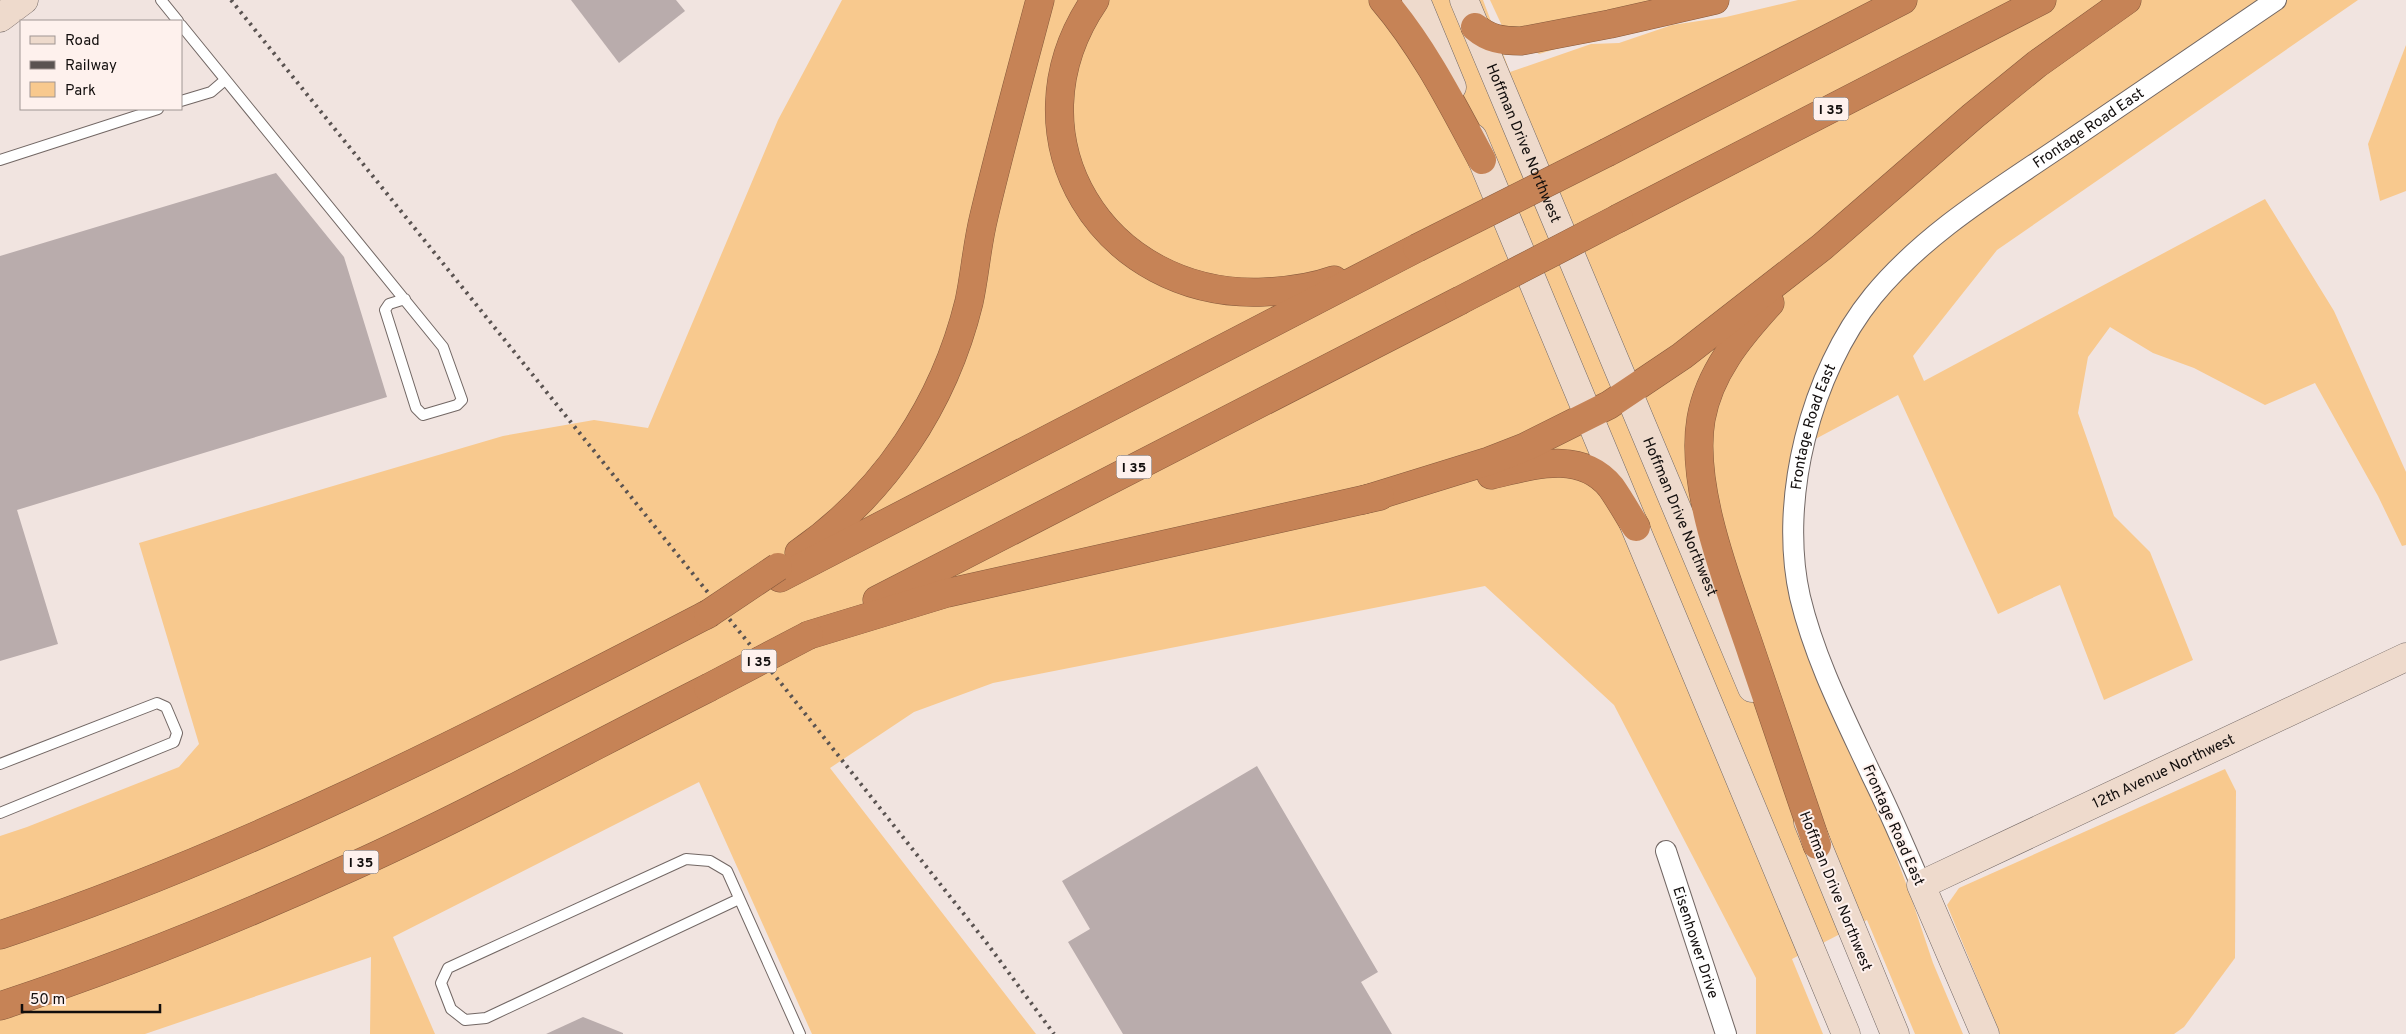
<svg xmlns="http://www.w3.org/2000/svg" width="2406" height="1034" font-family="Overpass,sans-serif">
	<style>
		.green { fill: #f8c98e }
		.building { fill: #b9acac }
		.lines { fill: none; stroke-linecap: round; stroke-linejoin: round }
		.lane-casing { stroke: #726764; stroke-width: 12 }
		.street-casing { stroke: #726764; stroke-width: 22 }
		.secondary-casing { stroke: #726764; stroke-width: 29 }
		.highway-casing { stroke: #875a3c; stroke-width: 29 }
		.lane { stroke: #fff; stroke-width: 10 }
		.street { stroke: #fff; stroke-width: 20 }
		.secondary { stroke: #eedacc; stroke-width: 28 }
		.highway { stroke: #c68356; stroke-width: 28 }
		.rail { stroke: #5a5351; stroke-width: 4; stroke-dasharray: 2.5 5; stroke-linecap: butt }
		.highway-bridge-casing { stroke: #875a3c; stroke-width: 29; stroke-linecap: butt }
		.highway-bridge { stroke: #c68356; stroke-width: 28 }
		.labels { text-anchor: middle; stroke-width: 4; stroke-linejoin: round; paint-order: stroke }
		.shield { fill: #fef1ed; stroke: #595250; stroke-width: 1 }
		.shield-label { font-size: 14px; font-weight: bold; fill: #120e0d }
		.street-label { font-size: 15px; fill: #120e0d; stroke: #fef1ed }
	</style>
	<rect width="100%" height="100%" fill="#f1e4e0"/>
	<g class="green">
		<polygon points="842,0 1483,0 1510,72 1591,44 1619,43 1672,25 1726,17 1798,0 2358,0 1997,250 1913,356 1924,381 2265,199 2334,311 2406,472 2406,545 2402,546 2378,496 2315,383 2265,405 2194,368 2153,353 2110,327 2088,357 2078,413 2114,516 2150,552 2193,660 2104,700 2060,585 1998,614 1898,395 1791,452 1783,551 1911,897 1933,963 1963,1034 1915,1034 1867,920 1792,959 1823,1034 1756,1034 1756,978 1614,705 1485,586 993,683 914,712 830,768 1036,1034 812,1034 699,782 393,937 435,1034 370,1034 371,957 145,1034 0,1034 0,836 27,827 179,767 199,744 139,543 503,436 594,420 648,428 778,120"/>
		<polygon points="1490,0 1712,0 1666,16 1539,54 1503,28"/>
		<polygon points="2406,45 2406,191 2380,201 2368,144"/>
		<polygon points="2225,769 2236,791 2235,958 2184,1027 2174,1034 2000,1034 1947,905 1959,888"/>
	</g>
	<g class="building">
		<polygon points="571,0 676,0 685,11 619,63"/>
		<polygon points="276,173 344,257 387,397 17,510 58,644 0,661 0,256"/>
		<polygon points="1257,766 1378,972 1361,982 1392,1034 1123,1034 1068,942 1090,929 1062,881"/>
		<polygon points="583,1017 623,1033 623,1034 546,1034"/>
	</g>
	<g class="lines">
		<g class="lane-casing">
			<g id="lane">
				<polyline points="161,0 178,21"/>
				<polyline points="181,25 443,347 462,400 457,405 423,415 416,408 385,310 389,304 405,299"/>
				<polyline points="181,101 211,92 225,80"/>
				<polyline points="0,160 158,109"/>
				<polyline points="0,764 157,703 166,707 177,733 174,742 0,813"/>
				<polyline points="739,899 486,1018 465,1020 451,1009 441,983 448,968 686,859 710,861 727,871 800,1034"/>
			</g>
		</g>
		<g class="street-casing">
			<g id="street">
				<path id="s1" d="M1666,851L1726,1034"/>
				<path id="s2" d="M1921,885C1905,848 1890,812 1872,776C1845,718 1815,660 1800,597C1778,500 1811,372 1873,296C1924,234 1995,191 2060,147C2132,98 2204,49 2276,0"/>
			</g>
		</g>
		<g class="secondary-casing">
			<g id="secondary">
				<polyline points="1416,0 1452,87"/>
				<path id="s3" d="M1464,0L1752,688"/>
				<polyline points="0,18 24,0"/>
				<polyline points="1473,138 1846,1034"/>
				<polyline points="1808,822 1895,1034"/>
				<path id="s4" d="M1985,1034L1921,885L2406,657"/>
			</g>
		</g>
		<g class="highway-casing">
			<g id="highway">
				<path d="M1095,0C1002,136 1103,299 1264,292C1287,291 1312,288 1334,280"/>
				<path d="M1383,0C1424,48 1452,104 1482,160"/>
				<path d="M1475,27C1489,39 1502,41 1521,41L1610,24L1715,0"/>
				<polyline points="1608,152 1903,0"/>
				<polyline points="1619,218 2042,0"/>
				<path d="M1770,303C1739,337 1709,373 1701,419C1689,489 1730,588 1752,654C1774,718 1795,781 1817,845"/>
				<path d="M1491,475C1531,466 1580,449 1611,487C1620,500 1628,514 1636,527"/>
				<polyline points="1363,500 1489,461 1525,447 1609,405 1682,356 1822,247 1973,116 2037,64 2127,0"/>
				<path d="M799,553C885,493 944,404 969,302C975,274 977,244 984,216C1001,144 1021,72 1040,0"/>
				<polyline points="780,578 1417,248"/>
				<polyline points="877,600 1459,301"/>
				<polyline points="809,635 947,593 1380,496"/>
				<path d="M0,935C247,853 478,733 708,614"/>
				<path d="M0,1006C119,967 235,920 349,868C471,813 589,748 708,688"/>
			</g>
		</g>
		<use href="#lane" class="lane"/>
		<use href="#street" class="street"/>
		<use href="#secondary" class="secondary"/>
		<use href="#highway" class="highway"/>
		<polyline class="rail" points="231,0 784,687 986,942 1054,1034"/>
		<g class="highway-bridge-casing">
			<g id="highway-bridge">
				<polyline points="1417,248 1608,152"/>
				<polyline points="1459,301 1619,218"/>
				<polyline points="708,614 778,567"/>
				<polyline points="708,688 809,635"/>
			</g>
		</g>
		<use href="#highway-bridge" class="highway-bridge"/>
	</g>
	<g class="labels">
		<g class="shield">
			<rect x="1813.5" y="97.5" width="35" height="23" rx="4"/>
			<rect x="1116.5" y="455.5" width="35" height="23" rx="4"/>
			<rect x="741.5" y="649.5" width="35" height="23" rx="4"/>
			<rect x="343.5" y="850.5" width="35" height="23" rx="4"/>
		</g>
		<g class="shield-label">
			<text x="1831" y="114">I 35</text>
			<text x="1134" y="472">I 35</text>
			<text x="759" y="666">I 35</text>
			<text x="361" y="867">I 35</text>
		</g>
		<g class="street-label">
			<text dy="5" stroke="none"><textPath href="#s2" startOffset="906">Frontage Road East</textPath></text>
			<text dy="5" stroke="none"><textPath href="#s3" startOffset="155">Hoffman Drive Northwest</textPath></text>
			<text dy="5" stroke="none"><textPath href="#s2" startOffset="486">Frontage Road East</textPath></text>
			<text dy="5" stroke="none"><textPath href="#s3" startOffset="560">Hoffman Drive Northwest</textPath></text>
			<text dy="5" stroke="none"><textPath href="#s4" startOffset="430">12th Avenue Northwest</textPath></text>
			<text transform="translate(1894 825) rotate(66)" y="5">Frontage Road East</text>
			<text transform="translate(1836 891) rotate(68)" y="5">Hoffman Drive Northwest</text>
			<text dy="5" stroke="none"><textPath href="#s1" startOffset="96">Eisenhower Drive</textPath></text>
		</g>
	</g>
	<rect x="20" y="20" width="162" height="90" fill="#fef1ed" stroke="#a09693"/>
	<rect x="30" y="36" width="25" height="8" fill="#eedacc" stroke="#a09693"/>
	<text x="65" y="45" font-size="15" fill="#120e0d">Road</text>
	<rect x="30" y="61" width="25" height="8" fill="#5a5351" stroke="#a09693"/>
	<text x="65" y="70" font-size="15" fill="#120e0d">Railway</text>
	<rect x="30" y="82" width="25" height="15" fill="#f8c98e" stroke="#a09693"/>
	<text x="65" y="95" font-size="15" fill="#120e0d">Park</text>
	<path d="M22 1004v8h138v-8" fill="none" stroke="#120e0d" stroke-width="2.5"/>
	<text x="30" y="1004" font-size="15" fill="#120e0d" stroke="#fef1ed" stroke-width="4" paint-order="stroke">50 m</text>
</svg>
